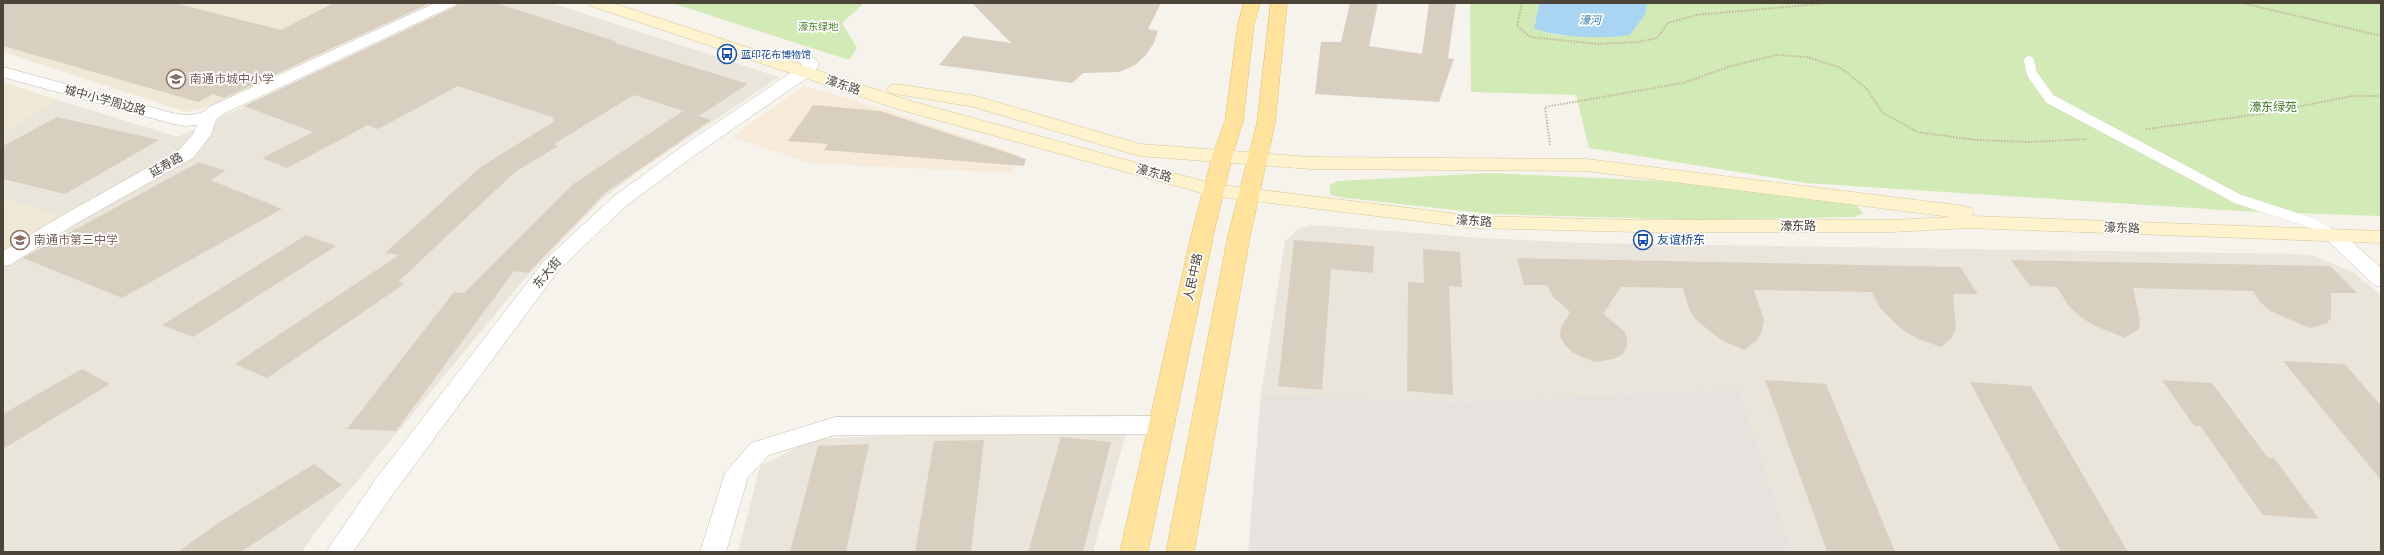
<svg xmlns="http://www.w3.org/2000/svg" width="2384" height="555" font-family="Lato,'Noto Sans SC',sans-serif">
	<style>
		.residential { fill: #eae5da }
		.commercial { fill: #f7ead8 }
		.industrial { fill: #e6e2dd }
		.education { fill: #efe8d6 }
		.green { fill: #d2eab5 }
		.water { fill: #a9d4f2 }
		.building { fill: #d8cfc1 }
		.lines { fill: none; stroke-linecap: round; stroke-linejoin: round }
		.service-casing { stroke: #c2bbae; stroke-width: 10 }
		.minor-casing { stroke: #c2bbae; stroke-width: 1 }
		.secondary-casing { stroke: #d6c79b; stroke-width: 1 }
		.primary-casing { stroke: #e6c16a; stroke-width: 1 }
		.path { stroke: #c4b79f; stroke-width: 2; stroke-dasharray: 1.5 1.5; stroke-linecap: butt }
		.service { stroke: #fff; stroke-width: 10 }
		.minor { fill: #fff; fill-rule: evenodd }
		.secondary { fill: #fff3cd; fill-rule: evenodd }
		.primary { fill: #ffe39c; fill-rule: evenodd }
		.labels { text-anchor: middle; stroke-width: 3.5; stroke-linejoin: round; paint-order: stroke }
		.far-park-label { font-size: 10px; fill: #4a7f2a; stroke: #fff }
		.far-transit-label { font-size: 10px; fill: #164399; stroke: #fff; text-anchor: start }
		.far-water-label { font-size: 11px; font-style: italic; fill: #2e7ab2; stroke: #fff }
		.education-label { font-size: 12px; fill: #785e54; stroke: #fff; text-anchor: start }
		.street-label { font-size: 12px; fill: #4b4439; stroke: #fff }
		.park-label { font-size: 12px; fill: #4a7f2a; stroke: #fff }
		.transit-label { font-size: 12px; fill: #164399; stroke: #fff; text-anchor: start }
	</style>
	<rect width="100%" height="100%" fill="#f6f3ec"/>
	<g class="residential">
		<polygon points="467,3 551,3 779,77 639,171 601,200 521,283 315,532 302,552 3,552 3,260 69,219 3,199 3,131 58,100 178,137"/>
		<polygon points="1312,225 1483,238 1585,243 2298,254 2314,256 2353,272 2381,295 2381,552 1792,552 1739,388 1460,402 1261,394 1285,241 1298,229"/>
		<polygon points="1128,426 1093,552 738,552 760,466 814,439"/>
	</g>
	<polygon class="commercial" points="804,86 889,111 1020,155 1012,173 809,163 732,137"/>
	<polygon class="industrial" points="1739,388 1792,552 1248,552 1261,394 1460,402"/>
	<g class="education">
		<polygon points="3,3 425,3 209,107 186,112 3,52"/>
		<polygon points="3,82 58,100 3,131"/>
		<polygon points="3,199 70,219 3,260"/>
	</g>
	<g class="green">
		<polygon points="672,3 864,3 842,23 857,48 849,60"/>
		<polygon points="1470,3 1539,3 1534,29 1556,35 1587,37 1646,13 1647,3 2381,4 2381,216 2239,211 1806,183 1589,148 1576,95 1471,92"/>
		<polygon points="1491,173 1703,183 1850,203 1857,206 1863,213 1854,217 1699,220 1491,214 1338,197 1330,194 1330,185 1338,181"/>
	</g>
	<path class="water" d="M1539,3H1647L1646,13L1630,35C1598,39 1566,38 1534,29Z"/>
	<g class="building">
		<polygon points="3,3 175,3 281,30 334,3 431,3 224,98 213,94 198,102 3,46"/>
		<polygon points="458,3 496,3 618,42 615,43 748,84 699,116 634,95 554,144 558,146 515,172 398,282 404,284 267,378 235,364 399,255 385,253 482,166 555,121 552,120 555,118 458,86 378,129 368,125 287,168 262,158 313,132 244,106 454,7"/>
		<polygon points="972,3 1161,3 1148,29 1158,31 1154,43 1145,56 1135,65 1119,72 1083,73 1072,83 939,65 963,36 1011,43"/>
		<polygon points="1350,3 1378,3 1369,46 1422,54 1429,3 1456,3 1448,58 1454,59 1439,102 1315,94 1321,42 1341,42"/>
		<polygon points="813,105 880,111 1026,159 1024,166 824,150 828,144 788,141"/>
		<polygon points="683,111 711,120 605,193 528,273 514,271 396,431 347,429 454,292 464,293 572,185"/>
		<polygon points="57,117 159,140 65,194 3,179 3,146"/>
		<polygon points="199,162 226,171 211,180 282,209 122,298 23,258"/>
		<polygon points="306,235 336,246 193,337 162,325"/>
		<polygon points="1294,240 1374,246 1373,273 1331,269 1322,390 1278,386"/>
		<polygon points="1423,249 1460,252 1462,287 1449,286 1453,395 1407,391 1408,282 1424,283"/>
		<polygon points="1517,258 1960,267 1978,294 1953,294 1956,328 1952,337 1941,347 1916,338 1900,328 1879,307 1872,292 1754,290 1764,320 1762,331 1757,340 1744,350 1721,340 1696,320 1689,309 1683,288 1621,287 1603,314 1624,331 1627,337 1627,346 1623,354 1614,359 1594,362 1573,353 1565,345 1560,336 1561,328 1570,312 1553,297 1547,285 1524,285"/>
		<polygon points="2011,260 2330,266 2357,293 2331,293 2331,318 2326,324 2310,328 2270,311 2260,302 2253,291 2133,288 2140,321 2139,329 2125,338 2093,325 2078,315 2068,305 2057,287 2030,286"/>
		<polygon points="2283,361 2345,364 2381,406 2381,480"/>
		<polygon points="82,369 110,384 3,449 3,414"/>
		<polygon points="1765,380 1826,384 1895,552 1827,551"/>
		<polygon points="2162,380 2212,383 2268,458 2274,458 2319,519 2263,515 2200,426 2194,426"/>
		<polygon points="1970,382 2031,386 2128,552 2061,552"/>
		<polygon points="1061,437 1111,442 1083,552 1028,552"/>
		<polygon points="984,440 971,552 915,552 934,441"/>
		<polygon points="869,444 846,552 790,552 818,446"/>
		<polygon points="314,464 342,485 241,552 178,552 221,521"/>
	</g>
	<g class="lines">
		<g class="service-casing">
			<polyline id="service" points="2029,61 2032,74 2050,99 2238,199 2312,223 2333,235"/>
		</g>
		<g class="minor-casing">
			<g id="minor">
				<path d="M435,3H456L453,6L223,114L216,120L211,135L193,158L77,223L10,265L3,266V251L63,215L179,150L193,134L197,125L185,126L170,123L3,77V67L172,113C187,116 199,117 211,106Z"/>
				<path d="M804,54C811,56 816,58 819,65L814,73L698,153L627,205L558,271L393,494L353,552H326L375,480L544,261L613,197L684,145L802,65L796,59L798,55Z"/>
				<polygon points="2333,229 2340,231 2381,268 2381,287 2374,285 2326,239 2323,235 2326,231"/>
				<polygon points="1162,416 1170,419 1174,425 1170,431 1162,434 835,435 769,455 748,477 726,552 700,552 725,473 751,443 835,417"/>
			</g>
		</g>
		<g class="secondary-casing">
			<polygon id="secondary" points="589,3 613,3 911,101 1214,184 1474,216 1637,220 1892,220 1951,217 1587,171 1311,169 1139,156 974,107 890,93 887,89 890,85 896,84 976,96 1140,144 1311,157 1587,159 1964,206 1971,208 1974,212 1972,216 2381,231 2381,243 1968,228 1892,232 1637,232 1474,228 1213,196 897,109 591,6"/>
		</g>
		<g class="primary-casing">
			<g id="primary">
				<polygon points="1244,3 1260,3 1254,24 1243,121 1232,157 1214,232 1148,552 1120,552 1192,232 1212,157 1225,121 1238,24"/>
				<polygon points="1271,3 1287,3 1275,123 1250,236 1194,552 1166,552 1228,236 1257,123"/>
			</g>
		</g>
		<g class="path">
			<polyline points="1522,3 1517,26 1531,37 1598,44 1638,42 1657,38 1668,23 1696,15 1830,3"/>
			<polyline points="2242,3 2381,36"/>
			<polyline points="2146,129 2261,114 2352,96 2381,96"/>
			<polyline points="1550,145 1545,107 1683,83 1731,66 1777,55 1807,57 1841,68 1867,89 1882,112 1917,132 1976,140 2030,142 2086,139"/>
		</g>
		<use href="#service" class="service"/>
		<use href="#minor" class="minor"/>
		<use href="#secondary" class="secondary"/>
		<use href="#primary" class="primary"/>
	</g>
	<defs>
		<g id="bus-ring" transform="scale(1)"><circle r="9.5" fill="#fff" stroke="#1a4fb4" stroke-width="1.5"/><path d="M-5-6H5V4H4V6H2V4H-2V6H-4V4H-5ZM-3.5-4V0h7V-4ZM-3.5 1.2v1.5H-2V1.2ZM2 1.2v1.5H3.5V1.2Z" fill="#1a4fb4"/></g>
		<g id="school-ring" transform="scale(1)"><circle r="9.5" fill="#fff" stroke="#8d6e63" stroke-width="1.5"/><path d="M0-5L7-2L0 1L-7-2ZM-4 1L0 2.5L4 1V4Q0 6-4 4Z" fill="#8d6e63"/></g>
	</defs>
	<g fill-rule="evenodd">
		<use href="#bus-ring" x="727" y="54"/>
		<use href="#school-ring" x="176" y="79"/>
		<use href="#school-ring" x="20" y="240"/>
		<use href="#bus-ring" x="1643" y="240"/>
	</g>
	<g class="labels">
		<g class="far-park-label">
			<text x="818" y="30">濠东绿地</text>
		</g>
		<g class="far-transit-label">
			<text x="741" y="58">蓝印花布博物馆</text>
		</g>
		<g class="far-water-label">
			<text x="1590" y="24">濠河</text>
		</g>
		<g class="education-label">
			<text x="190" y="83">南通市城中小学</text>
			<text x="34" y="244">南通市第三中学</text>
		</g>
		<g class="street-label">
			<text transform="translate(843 85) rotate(18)" y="4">濠东路</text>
			<text transform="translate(105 100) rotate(15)" y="4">城中小学周边路</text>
			<text transform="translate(166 165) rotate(-30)" y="4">延寿路</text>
			<text transform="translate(1154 173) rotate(16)" y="4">濠东路</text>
			<text transform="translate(1474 221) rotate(4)" y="4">濠东路</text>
			<text x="1798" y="230">濠东路</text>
			<text transform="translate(2122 228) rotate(2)" y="4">濠东路</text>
			<text transform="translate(547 273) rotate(-50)" y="4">东大街</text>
			<text transform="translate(1193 277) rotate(-78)" y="4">人民中路</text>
		</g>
		<g class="park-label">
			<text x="2273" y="111">濠东绿苑</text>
		</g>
		<g class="transit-label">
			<text x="1657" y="244">友谊桥东</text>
		</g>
	</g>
	<rect width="2384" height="555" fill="none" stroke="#4b4439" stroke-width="8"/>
</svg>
